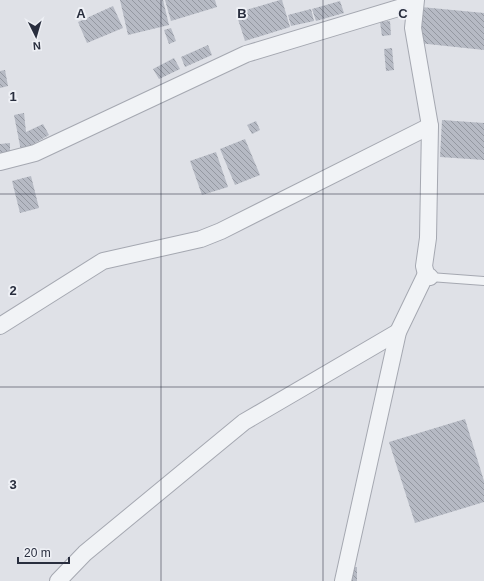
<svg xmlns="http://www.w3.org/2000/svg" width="484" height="581" font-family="Arial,sans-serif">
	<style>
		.building { fill: url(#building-back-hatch) }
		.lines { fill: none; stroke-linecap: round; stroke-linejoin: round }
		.service-casing { stroke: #a5a8b1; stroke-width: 10 }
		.minor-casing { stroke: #a5a8b1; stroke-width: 18 }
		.service { stroke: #f1f3f6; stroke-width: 8 }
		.minor { stroke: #f1f3f6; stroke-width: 16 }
		.grid { fill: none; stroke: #292e3e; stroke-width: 1; stroke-opacity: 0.55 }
		.grid-label { font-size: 13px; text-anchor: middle; font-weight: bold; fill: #292e3e; stroke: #eef0f5; stroke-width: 4; stroke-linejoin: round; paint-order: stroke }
	</style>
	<defs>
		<pattern id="building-back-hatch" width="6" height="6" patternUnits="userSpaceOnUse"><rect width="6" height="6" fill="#b6bac4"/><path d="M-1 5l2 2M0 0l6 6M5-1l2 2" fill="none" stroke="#9498a1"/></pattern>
	</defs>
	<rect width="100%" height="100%" fill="#dfe1e7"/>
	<g class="building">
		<polygon points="120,0 163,0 169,25 128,35"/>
		<polygon points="165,0 215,0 217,7 171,21"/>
		<polygon points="280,0 282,0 290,27 245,41 236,13"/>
		<polygon points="340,1 344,13 316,21 312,9"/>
		<polygon points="113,6 123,28 87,43 78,22"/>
		<polygon points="421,7 484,13 484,50 418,43"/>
		<polygon points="311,9 314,21 291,26 288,15"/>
		<polygon points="390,21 391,35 382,36 380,22"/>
		<polygon points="171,28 176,41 169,44 164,30"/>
		<polygon points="208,45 212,55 185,67 181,57"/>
		<polygon points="392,48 394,70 386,71 384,49"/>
		<polygon points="174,58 180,69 159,79 153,69"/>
		<polygon points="5,70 8,86 0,88 0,71"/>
		<polygon points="24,113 26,132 43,124 49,135 21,151 14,115"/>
		<polygon points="442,120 484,123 484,160 440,157"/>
		<polygon points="256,121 260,130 252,134 247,125"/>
		<polygon points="245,139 260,175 235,185 220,149"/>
		<polygon points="10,143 10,153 0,154 0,144"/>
		<polygon points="216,152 228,187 202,195 190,161"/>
		<polygon points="31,176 39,208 20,213 12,181"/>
		<polygon points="465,419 484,481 484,502 415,523 389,442"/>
		<rect x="340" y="567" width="17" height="14"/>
	</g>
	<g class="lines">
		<g class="service-casing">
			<polyline id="service" points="430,277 484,281"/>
		</g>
		<g class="minor-casing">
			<g id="minor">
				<polyline points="416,0 413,28 430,126 428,238 424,266 426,274 430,277"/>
				<polyline points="0,162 35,153 246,54 415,3"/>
				<polyline points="0,326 103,261 201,239 221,231 430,126"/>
				<polyline points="58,581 85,553 244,422 398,332"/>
				<polyline points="343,581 398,332 426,274"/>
			</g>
		</g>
		<use href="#service" class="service"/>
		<use href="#minor" class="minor"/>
	</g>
	<path class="grid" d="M161,0V581M323,0V581M0,194H484M0,387H484"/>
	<g class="grid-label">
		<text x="81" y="18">A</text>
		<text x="242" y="18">B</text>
		<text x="403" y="18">C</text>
		<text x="13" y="101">1</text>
		<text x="13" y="295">2</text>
		<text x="13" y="489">3</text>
	</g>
	<g transform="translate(36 36) rotate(175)" stroke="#eef0f5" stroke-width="3" paint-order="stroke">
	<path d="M0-3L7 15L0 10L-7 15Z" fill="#292e3e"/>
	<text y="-6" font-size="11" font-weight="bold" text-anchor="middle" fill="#292e3e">N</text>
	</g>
	<path d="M18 557v6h51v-6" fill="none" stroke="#292e3e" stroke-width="2"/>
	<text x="24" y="557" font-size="12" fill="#292e3e" stroke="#eef0f5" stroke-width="3" paint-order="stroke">20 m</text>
</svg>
